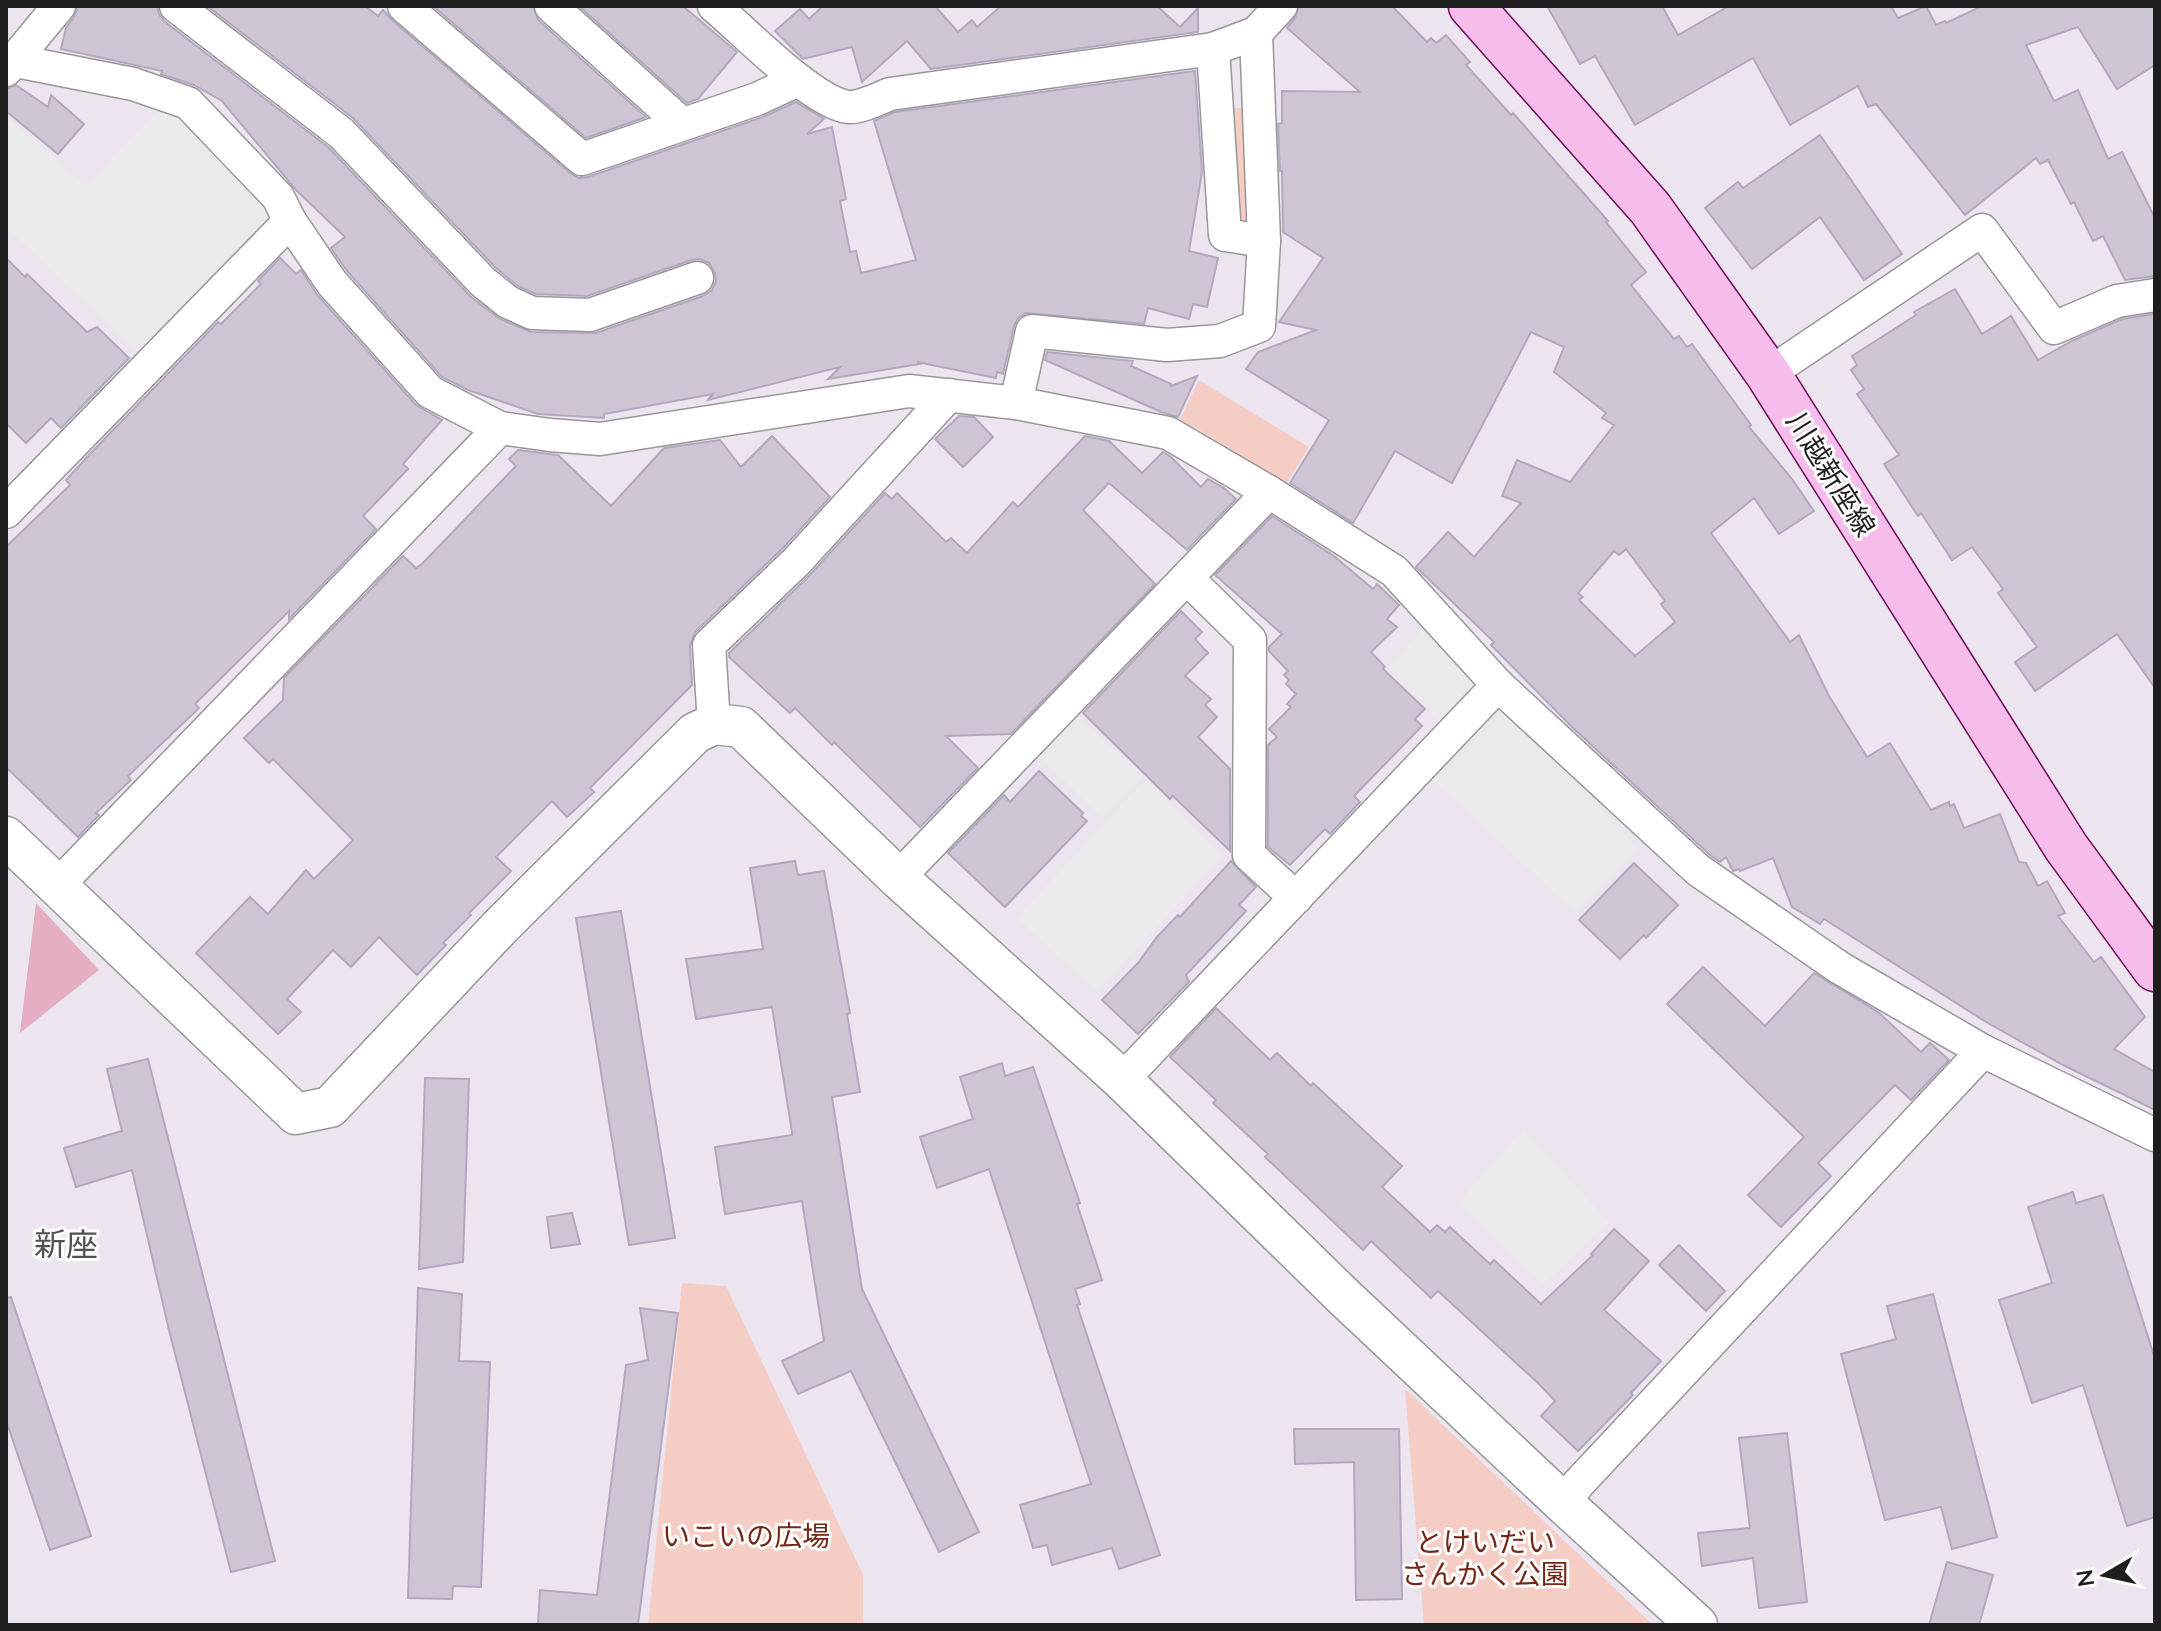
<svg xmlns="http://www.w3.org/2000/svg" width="2161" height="1631" font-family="Lato,'Noto Sans JP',sans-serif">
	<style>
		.grass { fill: #e5aec3 }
		.park { fill: #f5cdc4 }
		.parking { fill: #eaeaea }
		.building { fill: #cdc5d4; stroke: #b4a8bf; stroke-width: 2; fill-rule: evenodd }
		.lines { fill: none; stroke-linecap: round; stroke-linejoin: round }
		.minor-casing { stroke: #989898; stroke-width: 35 }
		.tertiary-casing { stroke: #989898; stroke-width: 43 }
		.secondary-casing { stroke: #6d0c59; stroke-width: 47 }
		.minor { stroke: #fff; stroke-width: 32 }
		.tertiary { stroke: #fff; stroke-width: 40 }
		.secondary { stroke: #f5bcec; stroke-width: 44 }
		.labels { text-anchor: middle; stroke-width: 6; stroke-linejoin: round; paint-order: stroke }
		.street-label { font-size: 28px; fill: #1e1e1e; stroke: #fff }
		.park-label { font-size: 28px; fill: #742513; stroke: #fff }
		.quarter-label { font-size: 32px; fill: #515151; stroke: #fff }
	</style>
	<rect width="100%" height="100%" fill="#ece4ee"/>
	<polygon class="grass" points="36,903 99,970 20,1033"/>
	<g class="park">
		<polygon points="1254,107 1251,220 1236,220 1227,109"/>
		<polygon points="1199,380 1309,447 1286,484 1196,428 1178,423"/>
		<polygon points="682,1283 726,1286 863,1575 863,1625 648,1625"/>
		<polygon points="1405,1389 1653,1625 1424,1625"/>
	</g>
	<g class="parking">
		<polygon points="159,110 179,113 266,207 266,219 136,351 6,227 6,116 85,186"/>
		<polygon points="1425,625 1473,677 1474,693 1441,725 1389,668"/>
		<polygon points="1505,709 1638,849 1575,912 1436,783"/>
		<polygon points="1076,715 1144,776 1102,818 1037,755"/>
		<polygon points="1146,778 1223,856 1097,992 1016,918"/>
		<polygon points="1523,1129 1609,1222 1543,1285 1458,1203"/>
	</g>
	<g class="building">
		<polygon points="78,6 157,6 159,14 164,21 328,147 471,297 500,319 531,332 596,333 703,296 712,290 716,281 715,273 709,263 700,259 692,260 587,296 536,294 518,286 496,268 353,118 207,6 365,6 378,16 383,10 392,20 570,173 579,178 588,177 763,117 796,102 824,119 807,134 832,127 846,199 840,201 850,252 856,251 861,273 916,260 874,121 895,112 1195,71 1202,172 1189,251 1218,258 1207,307 1193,304 1189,319 1148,308 1144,324 1026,313 1018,318 1014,326 1003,374 997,372 996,378 917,362 920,364 828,379 840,367 708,400 713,394 604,414 604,418 538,414 468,390 442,377 347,271 331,248 345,237 296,190 222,101 194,85 161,74 162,71 61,49 66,28 74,17"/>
		<polygon points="433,6 533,6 538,20 646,117 586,138"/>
		<polygon points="579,6 683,6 737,52 698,99 687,103"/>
		<polygon points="823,6 935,6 958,32 972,20 977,27 1001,6 1157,6 1180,27 1198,8 1198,32 931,69 907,41 862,82 852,47 803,59 775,31 800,9 809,19"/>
		<path d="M1299,6H1392L1427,42L1431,38L1436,43L1446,35L1470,62L1466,65L1511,115L1513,113L1608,221L1606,222L1646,272L1631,285L1674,339L1679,336L1687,347L1692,344L1751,425L1749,427L1792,479L1814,511L1779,534L1754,498L1711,533L1790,642L1799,635L1829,696L1867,757L1890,743L1931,810L1949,802L1950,806L1954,804L1964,828L2000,814L2019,862L2026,863L2038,886L2047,881L2065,913L2058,916L2094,962L2101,957L2145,1017L2114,1049L2155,1072V1110L2063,1065L1986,1022L1824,919L1820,924L1802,913L1792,907L1773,858L1740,871L1739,869L1733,871L1726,857L1720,862L1710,855L1572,727L1491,645L1494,642L1416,567L1448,532L1474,557L1521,503L1502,496L1517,460L1570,482L1614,425L1602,418L1606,413L1554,372L1564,347L1531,332L1452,483L1395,451L1353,523L1290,483L1329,420L1246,369L1258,352L1316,330L1279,322L1323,258L1283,232L1282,171H1280L1278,124L1282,123V91L1360,92L1287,28L1295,18ZM1626,549L1665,601L1661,604L1675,622L1635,656L1579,600L1583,597L1578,593L1614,551L1619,555Z"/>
		<polygon points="1547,6 1662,6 1678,35 1729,6 1891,6 1898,18 1926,6 1936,25 1945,21 1946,23 1982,6 2155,6 2155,65 2117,89 2078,27 2026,45 2054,101 2078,90 2108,159 2122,152 2155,218 2155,276 2125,280 2103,236 2093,241 2074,202 2071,204 2048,160 2040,164 2036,158 1965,215 1876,104 1868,107 1858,86 1790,125 1753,58 1635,125 1595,56 1580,64"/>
		<polygon points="16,85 48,107 51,95 84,124 58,154 6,111 6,89"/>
		<polygon points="1820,135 1902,254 1864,280 1820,217 1752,269 1705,208 1738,182 1743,188"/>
		<polygon points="6,258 25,277 27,274 87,332 97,327 129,358 61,428 51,418 26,443 6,423"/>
		<polygon points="280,258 296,274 301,270 318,296 416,405 442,420 403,464 408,469 363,516 376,529 289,619 289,611 195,704 199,708 128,776 131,780 96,813 99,815 78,837 6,767 6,547 70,485 66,480 89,455 218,322 221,324 261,284 258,281"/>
		<polygon points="1955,289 1982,334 2011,316 2038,360 2072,341 2122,319 2155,314 2155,688 2117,634 2035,691 2015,662 2037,647 1998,593 2003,589 1972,547 1952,560 1921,513 1918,516 1884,464 1899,455 1857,394 1864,389 1851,370 1857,365 1852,356 1916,315 1914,312"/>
		<polygon points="1047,352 1133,361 1131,366 1171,384 1171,386 1197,376 1178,417 1161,412 1045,360"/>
		<polygon points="959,416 974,417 993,437 963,467 935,439"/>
		<polygon points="772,436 830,497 782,549 695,632 690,646 692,685 590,788 594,792 567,817 552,801 496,857 511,871 469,913 471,915 443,943 446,945 417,975 379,937 351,967 333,950 287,999 301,1012 278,1034 196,953 250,897 268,914 306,870 314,879 353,840 273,759 269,763 244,738 283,700 284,678 403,556 416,568 422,564 516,466 509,459 518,450 558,455 611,506 664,448 720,440 741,467"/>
		<polygon points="1085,436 1109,441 1142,473 1163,452 1171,457 1201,487 1208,479 1224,488 1236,499 1187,550 1109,483 1083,510 1155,584 1011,734 946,736 978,768 920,827 834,742 832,745 795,708 790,713 729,657 729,653 809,576 885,493 892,499 897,493 946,542 951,538 967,553 1013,502 1018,507"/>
		<polygon points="1272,516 1334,556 1373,589 1377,584 1399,605 1387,619 1397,627 1371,652 1385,667 1383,669 1425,709 1415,719 1422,726 1354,796 1360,802 1330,834 1325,829 1290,865 1268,847 1268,745 1277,737 1269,729 1291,707 1287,704 1296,694 1286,684 1289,680 1284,675 1288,671 1269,651 1269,647 1282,634 1215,575"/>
		<polygon points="1181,611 1202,632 1195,639 1208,653 1185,676 1211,699 1205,705 1217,717 1198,737 1230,769 1230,851 1173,796 1170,799 1083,713"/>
		<polygon points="1039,771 1083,813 1081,816 1087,821 1005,907 948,853 1004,795 1010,802"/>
		<polygon points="795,861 798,875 824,871 850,1013 847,1014 860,1092 832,1097 862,1289 979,1532 939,1552 851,1371 798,1394 782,1361 824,1341 802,1201 725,1214 715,1147 792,1135 792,1132 772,1007 696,1019 686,959 763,949 750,868"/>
		<polygon points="1231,861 1256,887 1239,905 1246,911 1186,975 1189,982 1138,1034 1102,1000 1138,963 1157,937 1178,915 1180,917"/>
		<polygon points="1634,863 1678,905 1646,938 1644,935 1620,959 1579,920"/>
		<polygon points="621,911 675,1238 629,1245 576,918"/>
		<polygon points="1703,967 1765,1026 1814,973 1878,1012 1921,1052 1930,1043 1949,1060 1911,1100 1895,1085 1818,1163 1831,1176 1781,1227 1748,1195 1804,1137 1667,1004"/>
		<polygon points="1216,1008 1270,1060 1277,1053 1311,1086 1313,1083 1402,1166 1382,1187 1430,1232 1437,1225 1445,1232 1450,1227 1490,1264 1494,1260 1541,1304 1593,1255 1591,1254 1614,1229 1649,1261 1604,1310 1661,1361 1631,1393 1633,1395 1578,1451 1541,1416 1555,1401 1539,1384 1438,1291 1431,1298 1371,1241 1363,1250 1265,1157 1268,1154 1213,1103 1216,1100 1170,1057"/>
		<polygon points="148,1059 275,1561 231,1572 169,1330 132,1170 76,1187 64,1148 122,1131 107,1069"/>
		<polygon points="1002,1063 1005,1076 1033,1067 1080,1203 1077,1204 1102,1280 1075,1289 1080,1304 1077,1305 1160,1555 1119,1569 1112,1548 1052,1565 1047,1545 1033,1548 1020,1505 1091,1484 989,1169 937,1188 920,1137 973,1119 960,1077"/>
		<polygon points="425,1078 469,1079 463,1262 419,1269"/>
		<polygon points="2073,1192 2076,1203 2103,1195 2155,1359 2155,1517 2127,1526 2083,1385 2032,1403 1999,1300 2052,1283 2028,1207"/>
		<polygon points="572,1213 580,1244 551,1248 547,1217"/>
		<polygon points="1679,1245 1725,1291 1706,1311 1659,1265"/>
		<polygon points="418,1288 462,1294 459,1361 490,1362 481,1587 453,1586 452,1599 408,1598"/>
		<polygon points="1933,1294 1997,1537 1952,1549 1941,1507 1885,1520 1841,1354 1896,1339 1887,1306"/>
		<polygon points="11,1297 91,1536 50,1550 6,1420 6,1298"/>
		<polygon points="640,1308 678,1313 638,1625 538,1625 540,1590 597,1595 626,1365 648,1360"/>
		<polygon points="1294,1429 1399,1429 1402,1599 1356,1600 1354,1462 1295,1464"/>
		<polygon points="1787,1433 1807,1602 1759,1608 1753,1558 1702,1566 1698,1533 1750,1528 1739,1438"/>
		<polygon points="1947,1562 1993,1575 1979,1625 1929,1625"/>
	</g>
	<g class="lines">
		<g class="minor-casing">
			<g id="minor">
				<polyline points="176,6 341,133 483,282 508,302 532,313 590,315 697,278"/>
				<polyline points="404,6 582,159 757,99 798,80"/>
				<polyline points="551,6 682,124"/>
				<path d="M714,6C744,31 812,102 848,107C860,108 878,99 890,94L1213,49L1256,33L1281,6"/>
				<polyline points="1213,49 1225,235 1264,241 1256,33"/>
				<polyline points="6,59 133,84 188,103 278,197 290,221 332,283 430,392 500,428 550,435 600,439 909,391 1016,403 1168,433 1269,492 1394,571 1498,685 1698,870 1840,968 1983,1051 2155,1135"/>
				<polyline points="6,70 59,6"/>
				<polyline points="1768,374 1982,230 2054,328 2117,301 2155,295"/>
				<polyline points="1016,403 1032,331 1167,345 1220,341 1259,326 1264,241"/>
				<polyline points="6,512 290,221"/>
				<polyline points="1188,579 1250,640 1249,855 1296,898"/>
				<polyline points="714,724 709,645 796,562 949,395"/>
				<polyline points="898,878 1269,492"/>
				<polyline points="57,886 500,428"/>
				<polyline points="1122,1080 1498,685"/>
				<polyline points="1564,1504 1578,1484 1983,1051"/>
			</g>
		</g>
		<g class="tertiary-casing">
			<polyline id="tertiary" points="6,837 296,1114 330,1107 501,926 695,733 714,724 741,727 898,878 1122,1080 1343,1296 1564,1504 1697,1625"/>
		</g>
		<g class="secondary-casing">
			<polyline id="secondary" points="1471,6 1650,208 1768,374 2066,847 2155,969"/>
		</g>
		<use href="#minor" class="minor"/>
		<use href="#tertiary" class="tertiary"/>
		<use href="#secondary" class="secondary"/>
	</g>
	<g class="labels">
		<g class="street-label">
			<text transform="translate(1831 474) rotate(58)" y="10">川越新座線</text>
		</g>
		<g class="park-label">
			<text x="746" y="1546">いこいの広場</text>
			<text x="1485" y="1552">とけいだい<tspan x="1485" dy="32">さんかく公園</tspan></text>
		</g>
		<g class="quarter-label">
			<text x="66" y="1256">新座</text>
		</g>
	</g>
	<rect width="2161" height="1631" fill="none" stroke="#1e1e1e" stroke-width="16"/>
	<g transform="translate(2105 1575) rotate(261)" stroke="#ffffff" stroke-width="6" paint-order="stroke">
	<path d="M0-6L14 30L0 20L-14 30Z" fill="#1e1e1e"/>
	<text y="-12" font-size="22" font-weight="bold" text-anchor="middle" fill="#1e1e1e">N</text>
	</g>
</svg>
